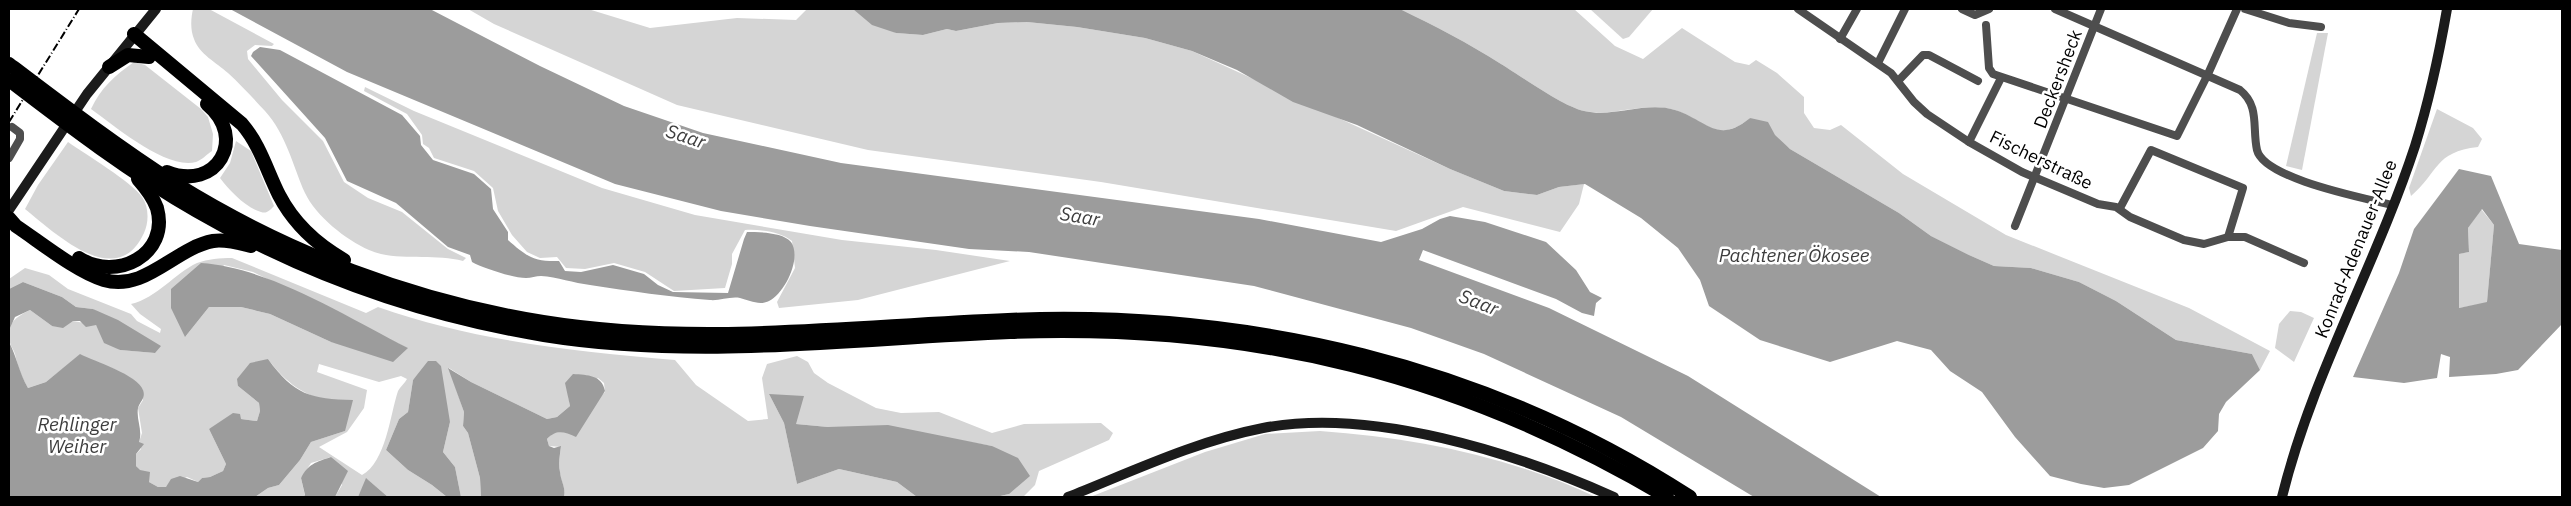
<svg xmlns="http://www.w3.org/2000/svg" width="2571" height="506" font-family="'IBM Plex Sans',sans-serif">
	<style>
		.green { fill: #d5d5d5; fill-rule: evenodd }
		.water { fill: #9c9c9c; fill-rule: evenodd }
		.lines { fill: none; stroke-linecap: round; stroke-linejoin: round }
		.street { stroke: #4e4e4e; stroke-width: 8 }
		.secondary { stroke: #1b1b1b; stroke-width: 10 }
		.highway { stroke: #000; stroke-width: 14 }
		.rail { stroke: #000; stroke-width: 2; stroke-dasharray: 8 2.5 1 2.5; stroke-linecap: butt }
		.labels { text-anchor: middle; stroke-width: 5; stroke-linejoin: round; paint-order: stroke }
		.street-label { font-size: 18px; fill: #000; stroke: #fff }
		.water-label { font-size: 19px; font-style: italic; fill: #3d3d3d; stroke: #fff }
	</style>
	<rect width="100%" height="100%" fill="#fff"/>
	<g class="green">
		<path d="M193,9H209L274,44L272,46L255,45L247,51L248,59L282,100L323,141L344,182L368,198L402,212L448,249L466,258L463,261C433,253 396,262 369,250C346,240 316,216 305,193C293,166 286,134 265,111C253,98 241,85 228,73C217,63 199,54 194,39C190,29 191,18 193,9Z"/>
		<polygon points="468,9 588,9 650,28 737,18 796,20 807,9 853,9 896,33 923,35 947,29 956,31 998,23 1027,22 1077,27 1145,38 1192,51 1450,169 1504,191 1537,195 1559,187 1584,184 1579,204 1560,232 1463,207 1396,231 1101,182 868,150 677,105 494,24"/>
		<path d="M1400,9H1574L1615,46L1643,59L1682,28L1735,62L1749,65L1756,60L1777,73L1804,97V113L1814,128L1830,130L1841,125L1903,174L2006,235L2189,308L2270,351L2260,370L2252,354L2176,340L2116,301L2079,282L2031,268L1994,266L1969,255L1931,236L1899,213L1790,149L1750,118C1717,145 1707,121 1675,110C1645,101 1614,117 1584,111C1562,106 1521,76 1501,64C1468,43 1435,26 1400,9Z"/>
		<polygon points="1590,9 1653,9 1629,37 1623,39"/>
		<polygon points="2317,33 2328,33 2302,170 2286,166"/>
		<path d="M134,62L145,65L201,109L208,117L213,134L212,151C207,154 202,160 196,162C166,170 115,126 91,109C101,88 114,76 134,62Z"/>
		<path d="M365,87L414,111L602,188L695,215L842,240L936,250L1010,261L858,300L779,308L777,302L795,268L792,241C781,232 760,229 745,230L732,254V264L725,288L674,291L645,272L614,263L585,269L566,268L557,257L540,258L527,252L512,235L498,211L493,188L474,171L434,158L429,148L423,144L422,135L407,114L364,91Z"/>
		<path d="M2437,109L2473,128L2482,139L2478,147C2434,152 2439,172 2411,196L2409,188Z"/>
		<path d="M236,141L251,151L274,206C270,210 267,214 261,212C246,208 229,190 220,178L230,163Z"/>
		<path d="M68,142C85,154 132,182 142,197C149,207 149,222 144,233C117,292 56,234 25,209L38,185Z"/>
		<polygon points="2481,209 2494,225 2487,303 2459,308 2458,254 2469,252 2468,228"/>
		<path d="M232,258L366,313L378,307C473,341 575,351 675,360L696,385L748,421L768,419L762,378L767,364L797,356L808,362L814,373L828,383L876,408L901,413L939,412L992,433L1024,424L1101,423L1113,433L1109,440L1039,471L1035,485L1023,497H996L1009,494L992,446L946,438L796,424L769,394L784,423L797,484L839,469L897,482L917,497H564C566,487 561,483 560,473C558,464 560,455 561,447L549,446L547,439L553,433L564,431L605,392L604,383L598,378L568,395L570,406L557,417L547,419L471,382L449,368L464,412L463,426L468,433L480,478L481,497H461L455,467L443,452L450,422L422,371L413,380L408,412L399,419L386,450L408,470L432,485L447,497H388L367,479L358,497H335L342,485L331,457L311,463L301,478L305,496L304,497H255L268,488L279,485L300,460L311,442L345,431L324,399C301,395 282,378 268,359L238,386L259,403L260,411L257,421L241,419L209,429L226,464L223,471L210,477L202,478L198,482L187,477L166,487H158L149,482L136,466V454L141,449L139,442L142,433L138,408L143,400V390L132,379L114,369L104,366L80,355L46,382L28,388C21,376 18,367 15,354C14,350 11,347 10,343C3,326 17,316 30,310L52,326L73,321L96,325L103,338L120,350L155,353L93,309L76,307L62,297L23,282L9,289V279L25,268L49,275L68,289L131,314L137,321L160,333L161,329L140,314L131,304C157,298 175,273 197,263C208,259 220,258 232,258ZM224,265L253,272L407,348L331,342L270,314L241,307H209L185,337ZM319,364L379,382L401,376L407,379C405,383 400,387 398,391C390,415 386,462 362,475L319,447L347,432L364,408L367,390L317,372Z"/>
		<polygon points="2290,311 2301,312 2314,318 2294,362 2275,348 2279,324"/>
		<path d="M1320,431C1415,438 1509,456 1596,497H1090L1205,452L1265,434Z"/>
	</g>
	<g class="water">
		<polygon points="230,9 430,9 540,66 624,106 703,133 841,163 1259,219 1381,242 1422,229 1440,219 1450,216 1485,222 1546,242 1576,270 1590,292 1602,298 1596,303 1594,316 1582,313 1556,299 1423,250 1419,260 1549,308 1688,376 1881,497 1754,497 1621,417 1484,354 1411,328 1254,286 1029,252 969,249 810,226 721,211 615,184 347,72"/>
		<path d="M853,9H1400C1435,26 1468,43 1501,64C1521,76 1562,106 1584,111C1614,118 1645,101 1675,110C1707,120 1717,145 1750,118L1768,122L1775,135L1790,149L1899,213L1931,236L1969,255L1994,266L2031,268L2079,282L2116,301L2176,340L2252,354L2260,370L2226,402L2219,414L2218,431L2203,448L2129,485L2104,488L2081,484L2050,476L2015,437L1982,392L1950,371L1931,350L1897,341L1830,362L1760,340L1709,306L1700,280L1678,248L1641,218L1585,184L1559,187L1537,195L1504,191L1450,169L1357,125L1293,102L1237,70L1192,51L1145,38L1077,27L1027,22L998,23L956,31L947,29L923,35L896,33L872,25Z"/>
		<path d="M260,47L280,50L402,115L420,136L421,145L433,160L474,174L491,189L493,209L508,232V240C526,256 534,262 559,261L565,271L581,272L613,265L644,274L658,285L673,292L728,293L744,239L747,232C758,232 783,232 791,242C802,258 785,293 769,301C759,306 749,300 740,298C731,296 719,301 710,300C670,297 629,291 590,285C574,283 557,277 541,276C536,276 531,278 526,278C513,278 483,268 472,262L470,255L448,247L396,203L347,181L325,138L251,56L253,52Z"/>
		<path d="M2459,169L2491,176L2519,244L2562,250V324L2518,370L2496,374L2449,377L2450,357L2441,354L2437,378L2404,383L2353,377L2399,273L2414,229ZM2482,209L2494,225L2487,302L2459,308V254L2469,252L2468,228Z"/>
		<path d="M201,263C271,268 345,316 408,348L393,362L331,342L270,314L241,307H209L185,337L171,308V289Z"/>
		<polygon points="23,282 62,297 76,307 93,309 118,320 161,346 155,353 120,350 104,343 96,325 86,327 80,321 73,321 63,328 52,326 30,310 15,317 9,330 9,289"/>
		<path d="M9,342C17,357 19,373 28,388L46,382L80,354C94,361 138,375 143,390C146,398 140,401 138,408C136,420 143,430 139,442L144,444L136,454V466L140,470L150,472L149,482L158,487H166L171,479L180,476L198,482L202,478L210,477L223,471L226,464L209,429L233,413L240,414L241,419L257,421L260,411L259,403L238,386L237,379L250,363L268,359C294,395 311,399 353,400L345,431L311,442L300,460L279,485L268,488L255,497H9Z"/>
		<polygon points="428,361 436,361 441,366 450,422 443,452 455,467 461,497 447,497 432,485 408,470 386,450 399,419 408,412 413,380"/>
		<path d="M448,368L471,382L547,419L557,417L570,406L565,383L573,374C588,375 602,375 605,391L576,437C564,432 557,429 547,439L549,446L554,448L561,446C560,455 558,464 560,472C561,482 566,487 564,497H481L480,478L468,433L463,426L464,412Z"/>
		<polygon points="769,394 804,396 796,424 828,427 888,425 992,446 1018,458 1030,476 1009,494 996,497 917,497 897,482 839,469 797,484 784,423"/>
		<path d="M331,457L348,471L335,497H304L305,495L301,478C308,464 316,462 331,457Z"/>
		<polygon points="366,478 388,497 358,497"/>
	</g>
	<g class="lines">
		<g class="street">
			<polyline points="1798,9 1891,73 1914,102 1927,114 1969,142 2022,172 2098,204 2116,207 2130,217 2184,240 2204,244 2228,237 2245,237 2304,263"/>
			<polyline points="1962,9 1975,15 1989,9"/>
			<path d="M2055,9L2240,90C2260,106 2252,128 2257,150C2264,179 2365,198 2392,205"/>
			<polyline points="2245,9 2289,23 2321,27"/>
			<polyline points="1986,25 1989,68 1993,74 2177,136 2208,74 2237,9"/>
			<polyline points="1840,39 1857,9"/>
			<polyline points="1878,63 1905,9"/>
			<polyline points="1899,80 1923,55 1929,55 1978,81"/>
			<polyline points="1969,142 2001,78"/>
			<polyline points="9,158 20,139 20,133 12,127"/>
			<polyline points="2120,208 2151,150 2243,188 2228,237"/>
			<polyline points="2015,226 2101,9"/>
		</g>
		<g class="secondary">
			<polyline points="9,210 87,94 156,9"/>
			<path d="M1068,497C1131,472 1196,441 1263,428C1372,407 1515,453 1614,497"/>
			<path d="M2282,497C2312,375 2376,265 2415,146C2429,101 2439,55 2447,9"/>
		</g>
		<g class="highway">
			<path d="M134,34L242,124C260,145 267,171 279,195C294,224 316,244 344,260"/>
			<path d="M9,64C63,105 118,147 176,184C287,253 413,301 543,322C698,347 852,326 1008,320C1249,310 1486,365 1690,497"/>
			<polyline points="109,67 128,55 149,57"/>
			<path d="M9,80C69,126 131,173 197,211C304,273 422,315 544,335C699,360 854,338 1010,332C1252,323 1459,374 1667,497"/>
			<path d="M167,172C217,192 248,138 207,104"/>
			<path d="M9,218L16,226C40,242 77,272 104,280C145,292 175,248 213,241C225,239 239,243 251,246"/>
			<path d="M79,258C116,282 170,255 157,208C153,197 146,188 138,179"/>
		</g>
		<polyline class="rail" points="9,122 79,9"/>
	</g>
	<g class="labels">
		<g class="street-label">
			<text transform="translate(2058 79) rotate(-69)" y="6">Deckersheck</text>
			<text transform="translate(2041 160) rotate(26)" y="6">Fischerstraße</text>
			<text transform="translate(2356 249) rotate(-68)" y="6">Konrad-Adenauer-Allee</text>
		</g>
		<g class="water-label">
			<text transform="translate(686 136) rotate(18)" y="7">Saar</text>
			<text transform="translate(1080 216) rotate(9)" y="7">Saar</text>
			<text x="1794" y="262">Pachtener Ökosee</text>
			<text transform="translate(1479 302) rotate(21)" y="7">Saar</text>
			<text x="77" y="431">Rehlinger<tspan x="77" dy="22">Weiher</tspan></text>
		</g>
	</g>
	<rect width="2571" height="506" fill="none" stroke="#000000" stroke-width="20"/>
</svg>
